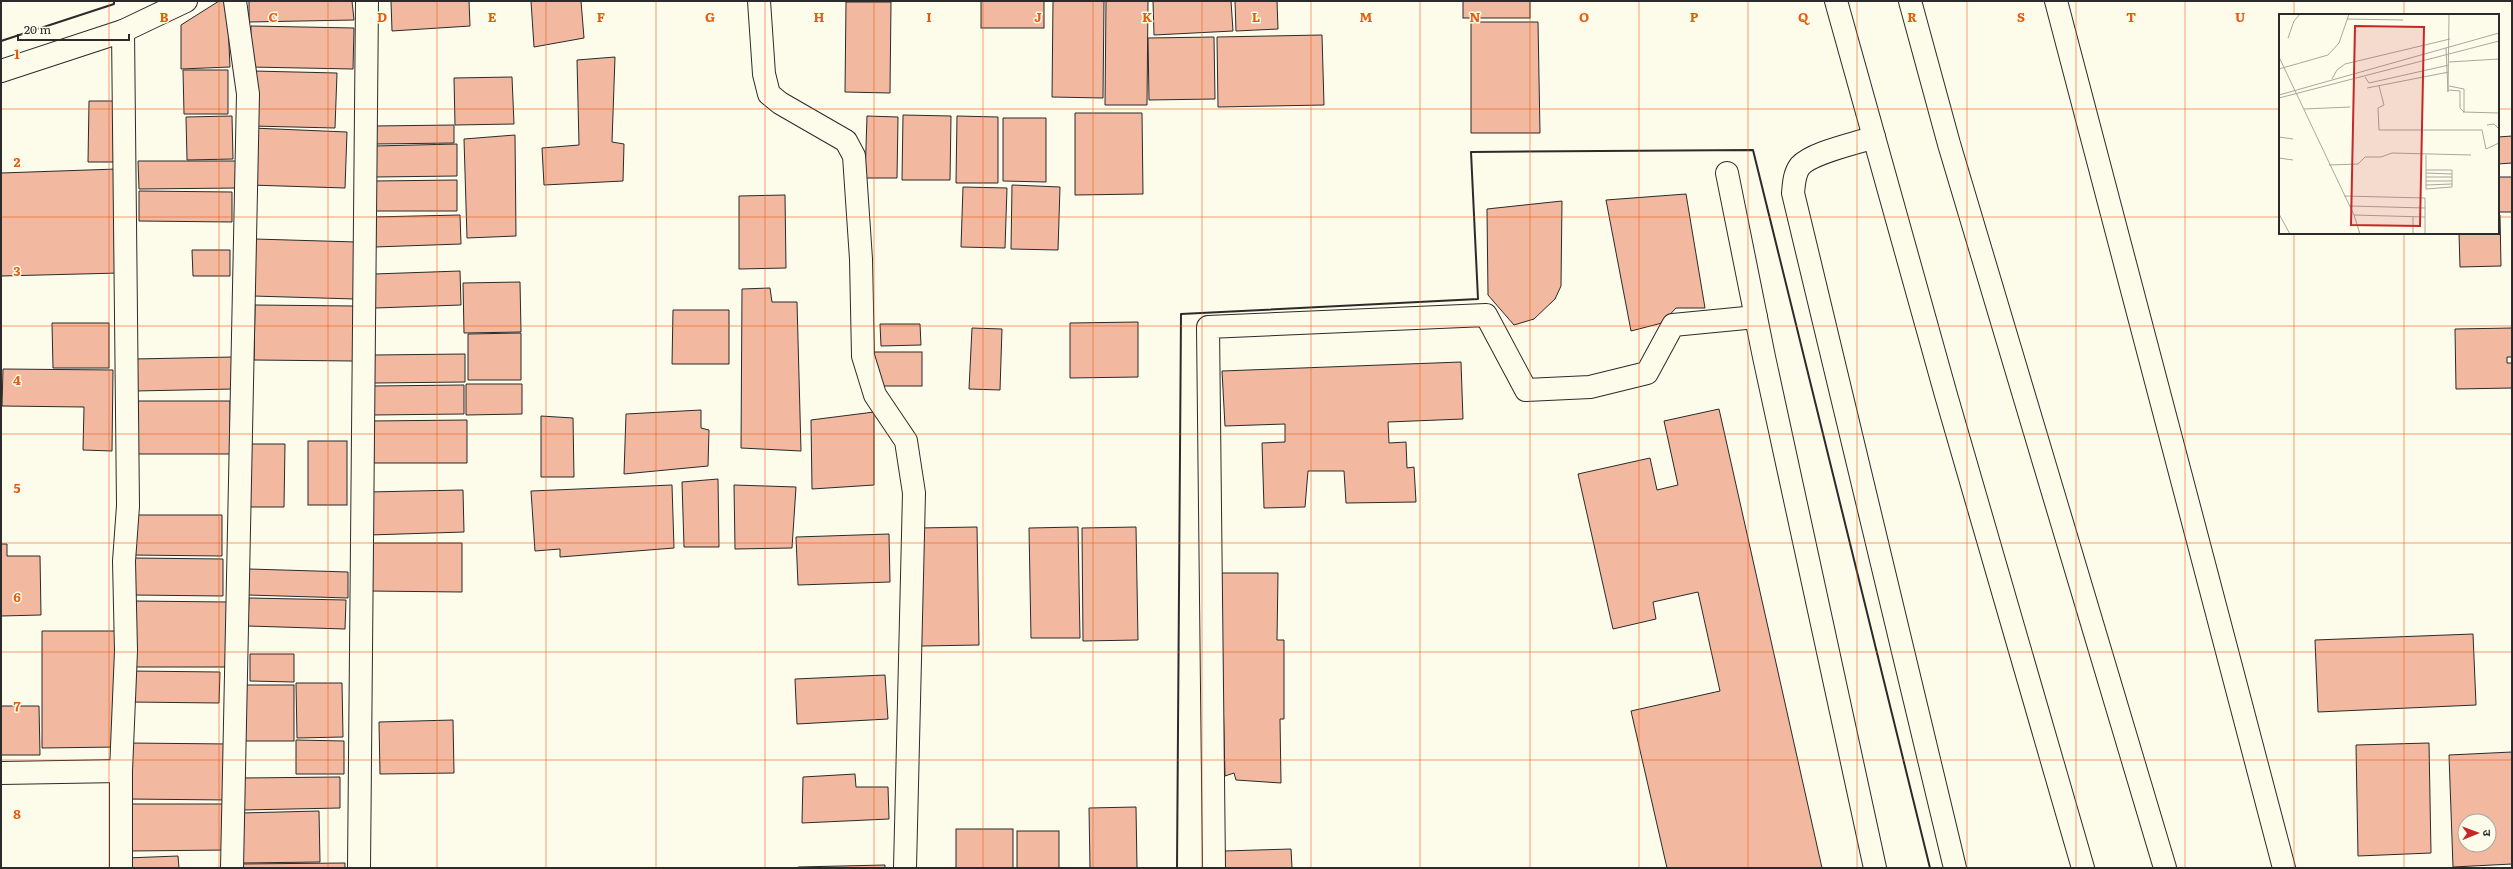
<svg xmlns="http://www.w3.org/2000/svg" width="2513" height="869" font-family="Literata,'Noto Sans Devanagari',serif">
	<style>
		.building { fill: #f2b8a0; stroke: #2b2b2b; fill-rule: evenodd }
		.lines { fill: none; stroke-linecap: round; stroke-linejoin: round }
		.minor-casing { stroke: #2b2b2b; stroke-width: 24 }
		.tertiary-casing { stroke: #2b2b2b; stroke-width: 24 }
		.minor { stroke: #fdfbea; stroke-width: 22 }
		.tertiary { stroke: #fdfbea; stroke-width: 22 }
		.wall { stroke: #2b2b2b; stroke-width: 2 }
		.grid { fill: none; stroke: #e8590c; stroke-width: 1; stroke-opacity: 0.55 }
		.inset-road { fill: none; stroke: #a9a89e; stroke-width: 1 }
		.view { fill: #c62828; fill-opacity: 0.15; stroke: #c62828; stroke-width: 2 }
		.inset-edge { fill: none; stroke: #2b2b2b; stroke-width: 2 }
		.grid-label { font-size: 13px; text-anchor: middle; font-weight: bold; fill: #e8590c; stroke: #fdfbea; stroke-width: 3; stroke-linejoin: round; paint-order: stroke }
	</style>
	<rect width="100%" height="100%" fill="#fdfbea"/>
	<g class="building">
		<polygon points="219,1 227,1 230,67 181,69 181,25"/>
		<polygon points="249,1 352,1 354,20 249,22"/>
		<polygon points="391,1 469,1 470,26 392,31"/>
		<polygon points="531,1 581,1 584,38 534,47"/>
		<rect x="981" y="1" width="63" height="27"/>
		<polygon points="1053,1 1104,1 1103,98 1052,97"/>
		<polygon points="1106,1 1148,1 1147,105 1105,105"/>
		<polygon points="1153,1 1231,1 1233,31 1154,35"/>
		<polygon points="1235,1 1277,1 1278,29 1236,31"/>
		<rect x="1463" y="1" width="67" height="17"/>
		<polygon points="846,2 891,2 890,93 845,92"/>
		<polygon points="1471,22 1538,22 1540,133 1471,133"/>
		<polygon points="251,26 354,28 353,69 250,67"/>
		<polygon points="1322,35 1324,105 1218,107 1217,37"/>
		<polygon points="1214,37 1215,99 1149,100 1148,38"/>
		<polygon points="615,57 612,142 624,144 623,181 544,185 542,148 579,145 577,60"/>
		<polygon points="183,70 228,70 228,114 184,114"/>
		<polygon points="253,71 337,73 335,128 252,126"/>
		<polygon points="512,77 514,124 455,125 454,78"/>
		<polygon points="89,101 116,101 115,162 88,162"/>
		<polygon points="1075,113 1142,113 1143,194 1075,195"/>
		<polygon points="903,115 951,116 950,180 902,180"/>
		<polygon points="232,116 233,159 187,160 186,117"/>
		<polygon points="867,116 898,117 897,178 865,178"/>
		<polygon points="957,116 998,117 998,183 956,183"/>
		<polygon points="1003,118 1046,118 1046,182 1003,181"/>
		<polygon points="454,125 454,143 374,144 374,126"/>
		<polygon points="252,128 347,132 345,188 250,185"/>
		<polygon points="515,135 516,236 467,238 464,139"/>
		<polygon points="2512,136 2512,163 2498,164 2498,137"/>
		<polygon points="457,144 457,176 375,177 375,146"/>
		<polygon points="138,161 237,161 237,188 139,189"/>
		<polygon points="117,169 120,273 1,276 1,173"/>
		<rect x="2498" y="177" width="14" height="35"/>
		<polygon points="457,180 457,211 375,211 375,181"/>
		<polygon points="1012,185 1060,187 1058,250 1011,249"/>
		<polygon points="963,187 1007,188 1005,248 961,247"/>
		<polygon points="139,191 232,192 232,222 139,221"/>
		<polygon points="1686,194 1705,308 1676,308 1662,323 1631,331 1606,200"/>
		<polygon points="785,195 786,268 739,269 739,196"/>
		<polygon points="1562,201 1561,286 1555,299 1534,319 1514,325 1488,295 1487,209"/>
		<polygon points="460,215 461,244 374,247 372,217"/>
		<polygon points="2500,215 2501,266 2460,267 2459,233 2498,233 2498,216"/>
		<polygon points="255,239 356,242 355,299 253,296"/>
		<polygon points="192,250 230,250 230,276 193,276"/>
		<polygon points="460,271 461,305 375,308 374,274"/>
		<polygon points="520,282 521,332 464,333 463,283"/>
		<polygon points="770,288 772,302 797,302 801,451 741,448 742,289"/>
		<polygon points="255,305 354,306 354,361 254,360"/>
		<polygon points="673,310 729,310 729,364 672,364"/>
		<polygon points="1138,322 1138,377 1070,378 1070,323"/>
		<polygon points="52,323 109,323 109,368 53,368"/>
		<polygon points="880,324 920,324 921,345 881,346"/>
		<polygon points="972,328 1002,329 1000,390 969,389"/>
		<polygon points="2512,328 2512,357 2507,357 2507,363 2512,363 2512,388 2456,389 2455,329"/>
		<polygon points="521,333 521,380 468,380 468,334"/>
		<rect x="874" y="352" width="48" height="34"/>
		<polygon points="465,354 465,382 374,383 374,355"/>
		<polygon points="233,357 233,389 135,391 134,359"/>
		<polygon points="1461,362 1463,419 1388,422 1389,443 1406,442 1407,468 1414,467 1416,502 1346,503 1344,471 1308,471 1305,507 1264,508 1262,443 1285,442 1285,424 1225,426 1222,371"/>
		<polygon points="3,369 113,370 112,451 83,450 84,407 2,406"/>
		<polygon points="466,384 522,384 522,414 466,415"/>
		<polygon points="464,385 464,414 372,415 372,386"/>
		<rect x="138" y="401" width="92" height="53"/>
		<polygon points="1719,409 1822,868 1667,868 1631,711 1720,691 1698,592 1653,602 1656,619 1613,629 1578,474 1650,458 1657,490 1678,485 1664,421"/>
		<polygon points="701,410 701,428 709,430 708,466 624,474 626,414"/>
		<polygon points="874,412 874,485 812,489 811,420"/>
		<polygon points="541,416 573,418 574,477 541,477"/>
		<polygon points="467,420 467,463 371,463 371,421"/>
		<rect x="308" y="441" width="39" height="64"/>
		<polygon points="248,444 285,444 284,507 248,507"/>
		<polygon points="718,479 719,547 684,547 682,482"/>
		<polygon points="672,485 674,548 560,557 560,549 535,551 531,491"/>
		<polygon points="734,485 796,487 792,548 735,549"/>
		<polygon points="463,490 464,532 369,535 368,492"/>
		<polygon points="131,515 222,515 222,556 131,555"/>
		<polygon points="977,527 979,645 921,646 919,528"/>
		<polygon points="1078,527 1080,638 1031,638 1029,528"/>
		<polygon points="1136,527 1138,640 1083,641 1082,528"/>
		<polygon points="889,534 890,582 798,585 796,537"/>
		<polygon points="368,543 462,543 462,592 368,591"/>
		<polygon points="1,544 7,544 7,556 40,556 41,615 1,616"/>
		<polygon points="133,558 223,559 223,596 133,595"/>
		<polygon points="249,569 348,572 348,598 248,595"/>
		<polygon points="1220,573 1278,573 1277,640 1284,640 1284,719 1280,719 1281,783 1236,780 1234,773 1225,776"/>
		<polygon points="249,598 346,600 345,629 248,626"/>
		<polygon points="132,601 228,602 228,667 132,667"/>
		<polygon points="42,631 117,631 117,747 42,748"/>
		<polygon points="2473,634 2476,705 2318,712 2315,640"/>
		<polygon points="250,654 294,654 294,682 250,681"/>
		<polygon points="130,671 220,672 219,703 130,702"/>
		<polygon points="885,675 888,719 797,724 795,679"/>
		<polygon points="296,683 342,683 343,737 297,738"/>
		<rect x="243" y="685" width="51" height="56"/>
		<polygon points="1,706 39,706 40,755 1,755"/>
		<polygon points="453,720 454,773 380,774 379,722"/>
		<polygon points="296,740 344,741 344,774 296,774"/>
		<polygon points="128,743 230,744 229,800 127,799"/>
		<polygon points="2429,743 2431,853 2358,856 2356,745"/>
		<path d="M2512,752V864L2453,867L2449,755ZM2465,821H2489V845H2465Z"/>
		<polygon points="855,774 856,787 888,787 889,819 802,823 803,777"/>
		<polygon points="340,777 340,808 243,810 243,778"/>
		<polygon points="129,804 229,804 229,850 129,851"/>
		<polygon points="1136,807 1137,868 1090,868 1089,808"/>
		<polygon points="319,811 320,862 243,863 241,813"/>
		<rect x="956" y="829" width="57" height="39"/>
		<rect x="1017" y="831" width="42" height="37"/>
		<polygon points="1291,849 1292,868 1225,868 1224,851"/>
		<polygon points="178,856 179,868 127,868 126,858"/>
		<polygon points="345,863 345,868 239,868 239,864"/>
		<polygon points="885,865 885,868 798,868 798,867"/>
	</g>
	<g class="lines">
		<g class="minor-casing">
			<g id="minor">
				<polyline points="759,1 764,74 769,94 780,103 846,141 854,156 861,259 863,356 875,395 906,441 914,493 905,868"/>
				<polyline points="2056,1 2284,868"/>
				<polyline points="1,71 123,31 186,1"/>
				<path d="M1874,137C1855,144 1813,152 1800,166C1794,174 1794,184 1793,193L1955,868"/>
				<polyline points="1727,173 1764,357 1875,868"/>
				<polyline points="1,773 121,771"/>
				<polyline points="121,868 121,771 126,651 124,561 128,506 123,31"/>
				<polyline points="232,868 248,94 235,1"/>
				<polyline points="359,868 367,1"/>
				<polyline points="1214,868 1208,327 1486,315 1526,390 1590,387 1647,373 1673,325 1756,317"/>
			</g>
		</g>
		<g class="tertiary-casing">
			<g id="tertiary">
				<polyline points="1836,1 1946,395 2083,868"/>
				<polyline points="1910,1 1949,144 2165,868"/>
			</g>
		</g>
		<use href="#minor" class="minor"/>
		<use href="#tertiary" class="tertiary"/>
		<g class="wall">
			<polyline points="1,41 114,4 114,1"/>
			<polyline points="1177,868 1181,314 1478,299 1471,152 1753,150 1930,868"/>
		</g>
	</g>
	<path class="grid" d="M109,1V868M219,1V868M328,1V868M437,1V868M546,1V868M656,1V868M765,1V868M874,1V868M983,1V868M1093,1V868M1202,1V868M1311,1V868M1420,1V868M1530,1V868M1639,1V868M1748,1V868M1857,1V868M1967,1V868M2076,1V868M2185,1V868M2294,1V15M2404,1V15M1,109H2280M2498,109H2512M1,217H2280M2498,217H2512M2294,233V868M2404,233V868M1,326H2512M1,434H2512M1,543H2512M1,652H2512M1,760H2512"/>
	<g transform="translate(2279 14)">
		<rect width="220" height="220" fill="#fdfbea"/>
		<path class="inset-road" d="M68,5L124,6M9,24L15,7L21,0M167,34L169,78M0,43L75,201L81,220M170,48L220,45M0,55L49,41L60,29L70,0M86,63L90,69L170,51M53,65L58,56L66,50L171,25M100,72L105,91L99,94L100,116H203L207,135L220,129M88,74L170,58M170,76L181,77V94L185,98V75L170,72M169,78L170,0M0,81L220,19M0,84L220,27M25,95L71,93M184,98L220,99M208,111L215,110L220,115M0,123L14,125M0,144L14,146M50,151L79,150L86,143H102L113,139L192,141M147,156H173V173L147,175V141M147,159L173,160M147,163H173M147,167H173M147,171L173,170M65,182L146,184V220M71,192L146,194M0,200L11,220M75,201L146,203M134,202V220"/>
		<path class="view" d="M76,12L145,13L141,212L72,211Z"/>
		<rect width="220" height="220" class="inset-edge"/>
	</g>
	<g class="grid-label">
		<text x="164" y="22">B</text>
		<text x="273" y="22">C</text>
		<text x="382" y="22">D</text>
		<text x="492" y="22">E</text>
		<text x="601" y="22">F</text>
		<text x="710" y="22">G</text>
		<text x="819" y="22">H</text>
		<text x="929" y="22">I</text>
		<text x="1038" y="22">J</text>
		<text x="1147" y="22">K</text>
		<text x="1256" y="22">L</text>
		<text x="1366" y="22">M</text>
		<text x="1475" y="22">N</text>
		<text x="1584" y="22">O</text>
		<text x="1694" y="22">P</text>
		<text x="1803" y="22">Q</text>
		<text x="1912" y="22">R</text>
		<text x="2021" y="22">S</text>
		<text x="2131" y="22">T</text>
		<text x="2240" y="22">U</text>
		<text x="17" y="59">1</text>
		<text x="17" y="167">2</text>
		<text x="17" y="276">3</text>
		<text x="17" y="385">4</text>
		<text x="17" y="493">5</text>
		<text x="17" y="602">6</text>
		<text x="17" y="711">7</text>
		<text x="17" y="819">8</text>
	</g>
	<rect width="2513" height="869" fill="none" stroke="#2b2b2b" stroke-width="4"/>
	<g transform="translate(2477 833) rotate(89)"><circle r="19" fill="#fdfbea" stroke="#a9a89e"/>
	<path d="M0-3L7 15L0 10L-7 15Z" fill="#c62828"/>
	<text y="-6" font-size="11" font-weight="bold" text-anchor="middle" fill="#2b2b2b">उ</text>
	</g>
	<path d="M18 34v6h111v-6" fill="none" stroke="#2b2b2b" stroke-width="2"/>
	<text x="24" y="34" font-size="12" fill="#2b2b2b" stroke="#fdfbea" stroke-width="3" paint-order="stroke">20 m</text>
</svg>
